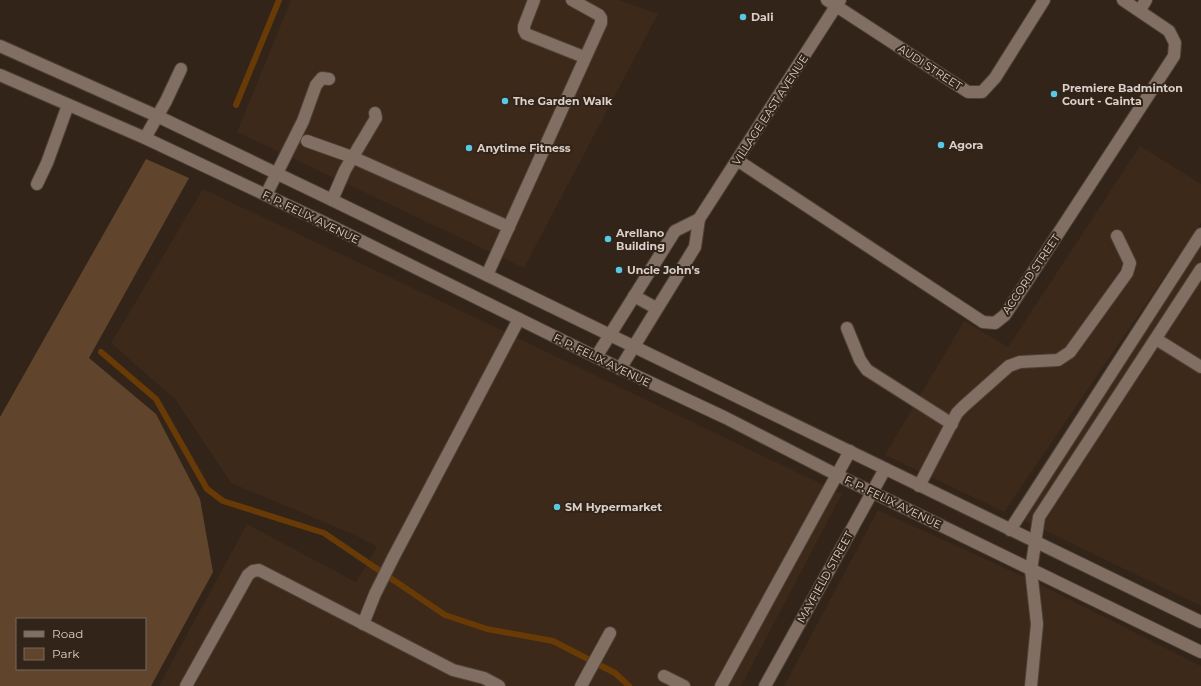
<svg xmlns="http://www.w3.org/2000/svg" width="1201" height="686" font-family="Montserrat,sans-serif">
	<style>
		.built { fill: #3c2919 }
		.green { fill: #60442c; fill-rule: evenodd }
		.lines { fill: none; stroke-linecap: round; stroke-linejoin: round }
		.stream { stroke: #683a06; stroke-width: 6 }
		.service-casing { stroke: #4c4037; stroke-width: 14 }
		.minor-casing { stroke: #4c4037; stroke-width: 14 }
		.tertiary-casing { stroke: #4c4037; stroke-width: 14 }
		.secondary-casing { stroke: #4c4037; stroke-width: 14 }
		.service { stroke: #806f62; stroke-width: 12 }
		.minor { stroke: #806f62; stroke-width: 12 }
		.tertiary { stroke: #806f62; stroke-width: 12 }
		.secondary { stroke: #806f62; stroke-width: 12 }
		.poi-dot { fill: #59c8e5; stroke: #322419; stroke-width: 1.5 }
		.labels { text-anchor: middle; stroke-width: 4; stroke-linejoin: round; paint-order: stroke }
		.poi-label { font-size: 11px; font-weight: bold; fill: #dad0c9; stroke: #322419; text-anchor: start }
		.street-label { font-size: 11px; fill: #dad0c9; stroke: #322419 }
	</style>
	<rect width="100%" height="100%" fill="#322419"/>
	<g class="built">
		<polygon points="291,0 619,0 658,14 524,268 237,132"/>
		<polygon points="1140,146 1201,184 1201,223 1004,512 885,455 964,321 1008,347"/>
		<polygon points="203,189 491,325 842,494 741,686 159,686 247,524 356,582 377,547 355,535 231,483 176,400 111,343"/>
		<polygon points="1201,247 1201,606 1019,518"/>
		<polygon points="878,510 1027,578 1201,666 1201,686 784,686"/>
	</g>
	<path class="green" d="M146,159L189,178L89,358L156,414L200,499L213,572L151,686H0V417ZM17,619H145V669H17Z"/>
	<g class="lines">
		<g class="stream">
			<polyline points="236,105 279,0"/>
			<polyline points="101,352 156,399 207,489 223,501 324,533 445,615 487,629 553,641 615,673 629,686"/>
		</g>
		<g class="service-casing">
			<g id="service">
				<polyline points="534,0 524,26 524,30 526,34 584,57"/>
				<polyline points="145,138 166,101 181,69"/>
				<polyline points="307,141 352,157 509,227"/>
				<polyline points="37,184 47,163 68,105"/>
				<polyline points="266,195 303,121 316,85 322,78 329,79"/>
				<polyline points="332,200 345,170 376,118 375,113"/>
				<polyline points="487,275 601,23 601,18 599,15 572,0"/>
				<polyline points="847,328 860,360 867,370 952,424"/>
				<polyline points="1156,339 1201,367"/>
				<polyline points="919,486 957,413 964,406 1009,366 1020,362 1058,360 1070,352 1127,273 1130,263 1117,236"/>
				<polyline points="1010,530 1201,234"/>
				<polyline points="363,624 375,594 393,558 519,319"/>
				<polyline points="664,676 684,686"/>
				<polyline points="186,686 248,575 253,571 259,570 453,670 484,678 499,686"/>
				<polyline points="581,686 610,633"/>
				<polyline points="721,686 850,451"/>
				<polyline points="765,686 885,469"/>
				<polyline points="1031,686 1037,624 1031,570 1039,517 1201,269"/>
			</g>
		</g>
		<g class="minor-casing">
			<g id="minor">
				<polyline points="827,0 968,92 982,92 995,78 1044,0"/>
				<polyline points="1140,10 1146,0"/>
				<polyline points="737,160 983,322 995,323 1005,315 1174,56 1175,43 1169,31 1123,0"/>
			</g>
		</g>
		<g class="tertiary-casing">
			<g id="tertiary">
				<polyline points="634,296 656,308"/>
				<polyline points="596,357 675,231 699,219"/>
				<polyline points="620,369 695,247 699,219 840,0"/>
			</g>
		</g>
		<g class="secondary-casing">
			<g id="secondary">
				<polyline points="0,46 157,116 332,200 1201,622"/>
				<polyline points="0,75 145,138 323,222 596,357 726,418 837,475 1201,652"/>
			</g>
		</g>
		<use href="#service" class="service"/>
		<use href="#minor" class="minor"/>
		<use href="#tertiary" class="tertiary"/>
		<use href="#secondary" class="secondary"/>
	</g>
	<g class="poi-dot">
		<circle cx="743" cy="17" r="4"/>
		<circle cx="1054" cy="94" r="4"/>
		<circle cx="505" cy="101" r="4"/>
		<circle cx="941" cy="145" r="4"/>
		<circle cx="469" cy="148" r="4"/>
		<circle cx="608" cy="239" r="4"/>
		<circle cx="619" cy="270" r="4"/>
		<circle cx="557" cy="507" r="4"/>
	</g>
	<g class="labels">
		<g class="poi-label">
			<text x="751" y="21">Dali</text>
			<text x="1062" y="92">Premiere Badminton<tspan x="1062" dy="13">Court - Cainta</tspan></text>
			<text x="513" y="105">The Garden Walk</text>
			<text x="949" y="149">Agora</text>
			<text x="477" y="152">Anytime Fitness</text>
			<text x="616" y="237">Arellano<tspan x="616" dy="13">Building</tspan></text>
			<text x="627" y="274">Uncle John's</text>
			<text x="565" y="511">SM Hypermarket</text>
		</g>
		<g class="street-label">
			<text transform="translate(930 67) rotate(33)" y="4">AUDI STREET</text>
			<text transform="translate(770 110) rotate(-57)" y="4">VILLAGE EAST AVENUE</text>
			<text transform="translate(311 217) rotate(26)" y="4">F. P. FELIX AVENUE</text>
			<text transform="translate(1031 274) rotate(-56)" y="4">ACCORD STREET</text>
			<text transform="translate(602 360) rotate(26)" y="4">F. P. FELIX AVENUE</text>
			<text transform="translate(893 502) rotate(26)" y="4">F. P. FELIX AVENUE</text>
			<text transform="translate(825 577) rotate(-61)" y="4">MAYFIELD STREET</text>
		</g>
	</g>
	<rect x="16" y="618" width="130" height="52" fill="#322419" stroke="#75695f"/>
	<rect x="24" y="631" width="20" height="6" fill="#806f62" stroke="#75695f"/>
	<text x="52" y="638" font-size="12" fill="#dad0c9">Road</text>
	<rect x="24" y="648" width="20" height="12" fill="#60442c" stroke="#75695f"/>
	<text x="52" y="658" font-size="12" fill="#dad0c9">Park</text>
</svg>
